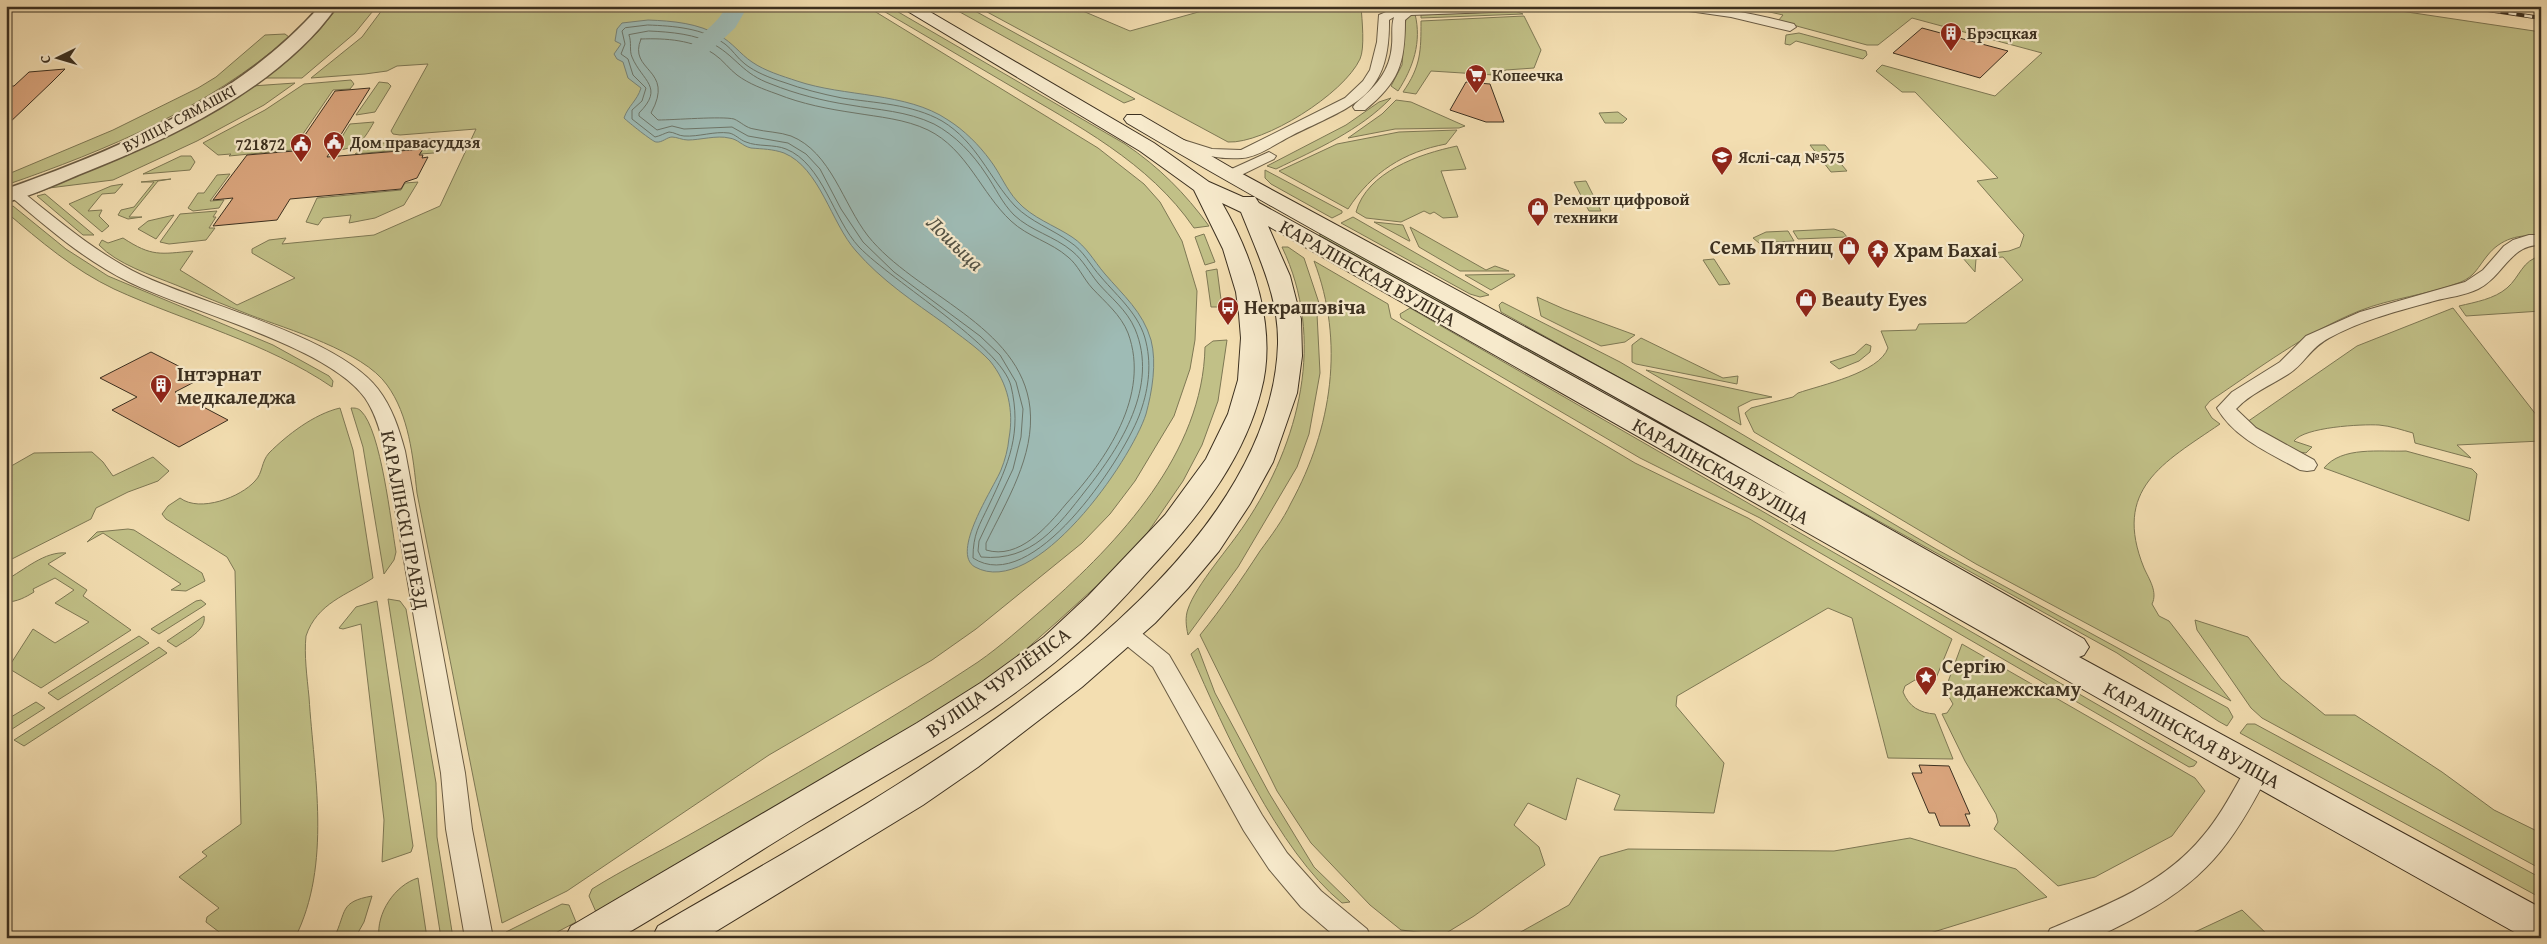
<svg xmlns="http://www.w3.org/2000/svg" width="2547" height="944" font-family="'Gentium Book Plus',serif">
	<style>
		.green { fill: #c1c087; stroke: #7e7854 }
		.water { fill: #9ebbb5; stroke: #778379 }
		.lines { fill: none; stroke-linecap: round; stroke-linejoin: round }
		.shore { stroke: #6d766a; stroke-width: 1 }
		.river { fill: #9ebbb5; fill-rule: evenodd }
		.building { fill: #daa57d; stroke: #3c3020 }
		.minor-casing { stroke: #6a5c44; stroke-width: 2 }
		.tertiary-casing { stroke: #6a5c44; stroke-width: 3 }
		.secondary-casing { stroke: #3c3020; stroke-width: 2 }
		.minor { fill: #f7eacc; fill-rule: evenodd }
		.tertiary { fill: #f7eacc; fill-rule: evenodd }
		.secondary { fill: #f7eacc; fill-rule: evenodd }
		.rail-casing { stroke: #3c3020; stroke-width: 4 }
		.rail { stroke: #f7eacc; stroke-width: 2.5; stroke-dasharray: 8; stroke-linecap: butt }
		.labels { text-anchor: middle; stroke-width: 4.5; stroke-linejoin: round; paint-order: stroke }
		.far-poi-label { font-size: 16px; font-weight: bold; fill: #3c3020; stroke: #f7eacc; text-anchor: start }
		.far-street-label { font-size: 16px; fill: #3c3020; stroke: #f7eacc }
		.poi-label { font-size: 20px; font-weight: bold; fill: #3c3020; stroke: #f7eacc; text-anchor: start }
		.street-label { font-size: 20px; fill: #3c3020; stroke: #f7eacc }
		.water-label { font-size: 21px; font-style: italic; fill: #545345; stroke: #f7eacc }
	</style>
	<rect width="100%" height="100%" fill="#f3deb1"/>
	<filter id="stains"><feTurbulence type="fractalNoise" baseFrequency=".004" numOctaves="4"/><feColorMatrix values="0 0 0 0 .2 0 0 0 0 .09 0 0 0 0 .02 0 0 0 .5 -.17"/></filter>
	<radialGradient id="worn" r=".72"><stop offset=".6" stop-color="#630" stop-opacity="0"/><stop offset="1" stop-color="#630" stop-opacity=".3"/></radialGradient>
	<g class="green">
		<polygon points="339,6 377,6 355,33 302,78 266,78 318,32"/>
		<path d="M385,6H866L1098,148L1144,184L1160,202L1182,241L1197,291L1195,340L1190,369L1174,416L1135,481L1110,514L1082,543L976,629L932,660L769,755L567,891L502,923L417,493C413,457 409,415 387,385C363,351 287,329 250,315C225,305 200,295 176,285C151,275 117,264 99,245L102,240L108,243L123,238C152,257 160,254 193,251L180,270L237,305L295,278L252,253V249L269,240L286,238L282,244L374,235L440,206L476,129L400,135L393,134L391,131L428,64L397,66L387,71L365,74L311,78L362,37Z"/>
		<path d="M875,6H888L1125,144C1159,167 1185,193 1209,226L1194,228C1149,162 1076,125 1009,85C964,59 920,32 875,6Z"/>
		<polygon points="949,6 966,6 1135,99 1124,103"/>
		<path d="M976,6H1071L1130,31L1220,6H1361C1362,20 1365,48 1360,59C1344,94 1264,144 1228,142Z"/>
		<path d="M1743,6H2367L2541,32V237C2520,233 2500,239 2487,256C2478,267 2475,276 2461,282C2428,295 2391,298 2359,311C2305,333 2258,369 2210,401L2205,407L2212,418L2220,424C2163,463 2112,489 2144,568C2149,579 2158,592 2152,604L2159,616L2169,621L2231,701L1976,564L1754,432L1745,413L1751,408L1793,397L1798,393C1821,385 1879,373 1888,348L1881,331L1916,330L1919,324L1966,323L2023,280L2003,257L1976,259L1975,272L1962,257L2009,251L2020,247L2024,235L1977,181L1998,178L1915,92H1902L1876,71L1882,65L1995,96L2042,53L1912,18L1878,45H1867L1778,21L1783,15Z"/>
		<polygon points="1515,11 1523,14 1421,18 1421,15"/>
		<path d="M1415,14C1422,42 1413,68 1398,91L1391,86L1402,65L1406,17Z"/>
		<path d="M1524,16L1541,50L1534,68L1506,70L1494,75L1431,71L1416,94L1403,92C1421,66 1421,51 1421,21Z"/>
		<polygon points="1799,33 1866,51 1867,55 1863,59 1796,41 1790,45 1785,44 1786,35"/>
		<path d="M285,34L289,37C208,108 107,150 6,185V175L113,130L198,88L216,77L265,35Z"/>
		<polygon points="351,80 354,84 350,89 333,90 292,150 229,156 231,154 218,155 203,143 265,110 304,84"/>
		<polygon points="379,82 388,83 391,86 375,112 356,115"/>
		<polygon points="295,83 264,105 197,141 113,180 49,188 37,193 252,86"/>
		<path d="M1391,98C1359,131 1317,149 1276,169L1267,166L1346,125L1379,102Z"/>
		<polygon points="1396,100 1411,102 1465,126 1459,128 1395,129 1348,138 1382,114"/>
		<polygon points="1618,112 1627,119 1623,123 1605,123 1599,113"/>
		<path d="M374,122C362,143 358,148 333,151L350,124Z"/>
		<path d="M1457,130L1446,144C1404,152 1372,172 1348,209L1279,171L1337,144L1399,132Z"/>
		<polygon points="431,139 438,144 434,153 420,154 423,148 355,154 372,144"/>
		<polygon points="1810,145 1825,145 1847,171 1831,172"/>
		<path d="M1457,146L1466,169L1441,171L1458,217L1443,218L1434,212L1430,214L1424,211L1401,222L1366,218L1356,212C1367,172 1419,154 1457,146Z"/>
		<polygon points="181,156 191,156 195,162 190,170 143,174"/>
		<polygon points="1265,170 1342,211 1342,213 1332,218 1271,184 1265,178"/>
		<polygon points="230,174 210,201 224,200 219,208 193,211 188,208 198,193 204,193 217,175"/>
		<polygon points="171,179 158,181 129,217 142,217 128,219 118,215 121,210 134,207 154,182 141,182"/>
		<polygon points="1586,181 1601,211 1589,211 1574,182"/>
		<polygon points="418,182 404,205 375,218 349,223 351,215 323,218 318,225 306,222 317,198 401,190 405,183"/>
		<polygon points="123,184 115,193 102,194 88,211 102,210 99,216 109,226 102,232 69,204 111,186"/>
		<polygon points="45,194 94,235 83,235 37,196"/>
		<path d="M13,206L66,249L108,276L273,345L329,376L333,381L332,387C266,342 186,322 114,289C74,270 40,241 6,212V208Z"/>
		<polygon points="217,211 213,217 216,217 209,228 215,228 206,240 169,244 160,242 180,214"/>
		<polygon points="174,215 156,239 138,229 148,221"/>
		<polygon points="1353,217 1489,295 1480,297 1470,294 1341,223"/>
		<polygon points="1374,222 1403,225 1410,241 1409,241"/>
		<polygon points="1410,227 1486,270 1495,266 1509,271 1460,271 1419,247"/>
		<polygon points="1834,229 1843,232 1847,237 1798,239 1793,231"/>
		<polygon points="1788,231 1794,241 1759,243 1753,238 1766,232"/>
		<polygon points="1204,234 1215,262 1205,265 1195,237"/>
		<polygon points="1322,234 1678,435 1676,437 1319,235"/>
		<path d="M1282,247H1288L1304,258L1319,303L1317,314L1320,373L1309,434L1297,467L1238,567L1188,635C1186,626 1185,617 1188,609C1196,585 1230,547 1245,524C1300,442 1326,339 1282,247Z"/>
		<path d="M2541,256V311L2466,316L2459,306C2476,302 2494,299 2507,288C2520,277 2522,260 2541,256Z"/>
		<polygon points="1714,259 1730,284 1719,285 1703,260"/>
		<path d="M1314,261L1388,304L1391,318L1635,463L1748,518L1952,639L1934,683L1915,680L1905,686L1903,692C1909,707 1920,713 1935,714L1953,759L1888,758L1852,618L1828,608L1677,696L1676,706L1724,763L1714,813L1614,810L1620,795L1577,778L1566,820L1528,803L1514,825L1539,847L1545,865L1474,916L1443,935L1401,930L1370,905L1311,843L1277,791L1200,635C1222,608 1241,580 1260,551C1271,536 1283,520 1291,503C1332,428 1345,342 1314,261Z"/>
		<polygon points="1217,269 1222,307 1211,307 1206,271"/>
		<polygon points="1514,274 1515,276 1491,290 1465,275"/>
		<polygon points="1537,297 1564,309 1635,335 1625,342 1601,346 1541,316"/>
		<polygon points="1502,302 1620,362 1936,549 2228,708 2233,717 2227,726 2218,721 2117,653 1501,312 1499,305"/>
		<polygon points="1410,308 2197,762 2194,766 2189,767 1760,518 1640,458 1401,318 1400,314"/>
		<path d="M2453,308L2541,421V441L2457,445L2471,458L2415,443L2413,433C2402,430 2391,426 2379,425C2362,424 2304,427 2294,441L2312,447L2306,453L2293,451L2247,422L2357,346Z"/>
		<polygon points="1641,338 1723,378 1738,376 1737,384 1636,364 1632,362 1632,345"/>
		<path d="M1227,340L1218,401L1202,445L1183,481L1148,532L1113,571L1058,621L1015,659L921,724L596,912L589,896L592,889C624,869 657,853 689,835C786,780 885,724 978,662C1001,646 1023,626 1044,608C1119,542 1203,453 1205,347L1213,341Z"/>
		<polygon points="1866,344 1871,346 1870,352 1859,361 1839,369 1830,362 1855,354"/>
		<polygon points="1646,370 1772,397 1752,400 1738,407 1741,425"/>
		<path d="M340,408L353,450L373,578C347,595 317,603 306,636C304,655 307,677 309,697C314,775 332,864 295,938H227L206,922L207,917L219,908L179,877L207,856L202,852L241,824L235,571L227,557L166,519L162,514L168,506L180,498C200,513 241,497 255,481C263,473 261,462 269,453C287,435 314,414 340,408Z"/>
		<path d="M351,408C355,408 358,408 361,411C381,430 391,523 396,552L394,560L384,574L363,447Z"/>
		<path d="M2406,451L2472,469L2477,474L2469,521L2324,468C2342,446 2380,452 2406,451Z"/>
		<polygon points="92,452 103,462 113,476 153,457 169,471 158,481 128,492 96,508 91,519 6,562 6,469 34,453"/>
		<polygon points="128,529 134,530 202,573 205,581 186,591 171,590 181,584 103,533 87,542 97,532"/>
		<path d="M66,553L48,564L87,590L83,596L131,630L41,688L8,668L33,629L55,643L89,622L55,603L74,590L55,578L33,589L34,592C26,597 17,602 6,602V580C24,570 45,551 66,553Z"/>
		<polygon points="388,599 400,601 406,609 436,783 437,837 453,938 441,938"/>
		<polygon points="201,600 206,604 202,607 159,634 151,629 196,601"/>
		<polygon points="377,601 413,846 411,852 382,862 384,820 361,624 343,629 339,628 356,607"/>
		<path d="M204,616C207,630 186,640 176,647L167,641Z"/>
		<polygon points="2195,620 2248,637 2281,679 2325,715 2355,715 2442,772 2494,810 2541,833 2541,869 2262,718 2251,708 2197,630"/>
		<polygon points="139,636 149,643 58,700 48,693"/>
		<polygon points="1962,644 2195,778 2205,791 2172,836 2095,877 2058,886 1994,829 1998,822 1996,814 1965,761 1942,714 1947,713 1953,704 1945,690"/>
		<polygon points="159,647 167,653 24,746 14,740"/>
		<path d="M1198,648L1215,693L1269,793L1314,867L1350,902L1342,903C1278,851 1224,730 1191,654Z"/>
		<polygon points="36,702 45,708 9,731 6,730 6,720"/>
		<polygon points="2247,724 2255,724 2541,878 2541,898 2240,733"/>
		<polygon points="1910,838 2016,869 2047,897 1914,938 1510,938 1569,905 1600,857 1628,849 1834,851"/>
		<path d="M418,878L427,938H379C376,913 395,885 418,878Z"/>
		<path d="M372,896L364,922L355,938H334C347,911 339,902 372,896Z"/>
		<polygon points="562,904 569,905 576,922 546,938 507,937 506,932"/>
		<polygon points="2242,910 2271,938 2182,938"/>
	</g>
	<path class="water" d="M648,20C673,21 698,23 720,36C732,42 740,54 752,62C765,71 782,76 797,81C844,97 907,92 948,120C964,130 979,145 990,160C1000,173 1006,189 1017,201C1032,218 1054,225 1072,237C1087,247 1093,260 1105,274C1123,295 1143,312 1151,340C1157,363 1152,392 1146,414C1131,461 1035,600 975,567C950,553 993,489 1001,470C1005,460 1008,449 1009,438C1014,411 1008,383 990,361C977,347 960,336 945,324C914,302 881,280 856,251C831,223 820,168 784,153C773,149 762,149 751,148C742,146 738,139 729,138C717,135 700,140 688,140C682,140 677,137 672,137C667,137 662,143 656,142C653,142 628,122 624,118C628,106 637,101 641,88L628,78L623,62L617,59L614,54L621,44L615,41L617,29L622,23Z"/>
	<g class="lines">
		<g class="shore">
			<path d="M648,25C674,26 703,28 725,44C732,49 737,58 745,64C755,72 770,78 783,82C802,89 822,94 842,98C875,103 912,104 942,121C977,142 989,178 1015,206C1031,222 1052,229 1070,242C1084,251 1090,265 1101,277C1118,297 1140,315 1146,342C1152,367 1148,392 1139,416C1121,462 1032,597 973,558C973,534 979,526 989,505C1009,463 1022,433 1011,386C1001,346 893,282 859,247C833,219 823,164 786,149C774,144 758,147 746,142C740,140 735,134 729,133C714,131 699,137 684,136C679,136 674,132 669,132C665,133 660,136 655,137L632,119V110L642,101L646,88L633,75L628,59L621,54L625,44L622,31L625,28Z"/>
			<path d="M649,31C671,32 696,34 715,45C737,58 743,74 771,84C796,94 823,101 850,105C878,110 907,111 934,124C955,135 973,154 986,174C995,187 1002,203 1014,215C1031,231 1054,236 1072,251C1083,260 1089,272 1098,283C1110,297 1127,310 1135,329C1159,386 1121,446 1086,490C1058,526 1032,562 981,557L978,551L979,541L1013,469L1021,437L1023,409L1016,382L1000,355L980,336L894,272L863,242L841,209L820,169L806,154L788,143L748,136L732,127L684,129L672,126L657,130L639,116V113C665,87 642,81 632,57C629,50 632,43 629,35Z"/>
			<path d="M641,39C666,38 693,40 714,54C723,60 729,69 737,75C749,84 763,89 777,94C802,104 828,109 855,113C879,117 905,119 928,130C967,149 981,193 1011,221C1028,237 1051,242 1068,257C1078,265 1083,278 1092,288C1105,302 1121,315 1128,333C1151,395 1106,460 1066,504C1047,527 1019,560 986,550V543C1006,502 1035,456 1030,408C1021,325 915,295 868,236C843,204 831,152 791,136C780,132 766,132 754,129C746,128 741,122 734,119C722,116 674,120 658,120L651,113C676,68 627,72 641,39Z"/>
		</g>
		<path class="river" d="M726,6H748L735,28L707,54L699,75L691,77L683,75L679,70C683,39 715,32 726,6Z"/>
	</g>
	<g class="building">
		<polygon points="1922,28 2008,51 1980,78 1893,53"/>
		<polygon points="65,69 52,82 6,126 6,86 14,86 29,72"/>
		<polygon points="1466,82 1490,84 1504,122 1486,122 1450,110"/>
		<polygon points="370,88 327,157 423,149 419,155 423,155 422,158 428,157 417,178 405,182 401,189 290,199 277,220 213,226 233,198 213,200 247,155 294,151 335,91"/>
		<polygon points="151,352 202,378 175,392 228,420 179,447 112,410 137,397 100,378"/>
		<polygon points="1919,765 1949,766 1970,814 1965,814 1970,826 1940,826 1935,813 1929,813 1912,773 1922,773"/>
	</g>
	<g class="lines">
		<g class="minor-casing">
			<g id="minor">
				<path d="M1437,6H1554L1548,10L1411,15L1405,20C1405,64 1399,82 1365,110H1355L1353,107L1355,104C1375,87 1390,72 1392,45C1393,36 1391,26 1394,17L1389,20C1390,99 1353,105 1291,136C1277,143 1258,157 1242,158C1217,160 1195,153 1172,145L1170,142L1177,138L1212,149L1241,150L1345,98L1363,81L1370,70L1377,42L1379,15L1393,9Z"/>
				<path d="M1676,6C1717,6 1755,14 1794,24L1796,27L1790,31L1731,17L1682,10Z"/>
				<polygon points="1269,152 1276,156 1274,159 1235,178 1225,178 1222,175 1225,172"/>
				<path d="M15,188L20,190C59,221 96,253 141,275C204,305 337,336 378,389C392,407 399,429 405,451L465,773L472,829L493,938H465L446,829L441,773L385,451C381,433 376,414 365,398C328,346 190,312 129,282C84,260 48,228 10,196L7,193L10,190Z"/>
				<path d="M2529,235H2541V245C2510,244 2503,277 2478,289C2464,296 2448,297 2434,301C2398,311 2362,320 2329,338C2309,349 2306,362 2290,373C2272,385 2251,393 2236,409L2256,428L2314,460L2317,465L2314,470L2307,471L2300,470C2270,453 2235,439 2217,408L2232,392L2280,362L2306,336L2360,312L2465,282L2483,270L2504,246L2513,240Z"/>
				<polygon points="1125,624 1133,626 1169,655 1262,815 1287,853 1321,891 1367,929 1371,938 1337,938 1301,907 1269,869 1244,831 1153,667 1117,638 1114,632 1117,626"/>
				<path d="M2257,762L2266,765L2269,772C2233,844 2204,883 2131,920C2119,926 2102,936 2089,938C2075,939 2060,938 2046,938L2050,929C2105,906 2164,884 2203,836C2221,815 2234,789 2248,765Z"/>
			</g>
		</g>
		<g class="tertiary-casing">
			<path id="tertiary" d="M320,6H337C280,88 167,140 78,175C55,185 31,196 6,202V189C121,148 238,99 320,6Z"/>
		</g>
		<g class="secondary-casing">
			<path id="secondary" d="M899,6H920L1154,143L1209,182L1243,197H1255L1259,203L1786,494C1568,367 1344,251 1127,123L1124,119L1127,115H1141L1237,171L1704,424L2084,639L2089,647L2084,655L2079,657L2541,908V938H2525L2165,736L1268,226L1290,276L1301,319L1302,356L1297,393L1273,462L1250,504L1219,551L1188,588L1155,623L1082,687L978,767L923,805L705,938H652L658,926C851,812 1270,599 1278,344C1279,297 1258,255 1241,212L1222,203C1253,257 1278,329 1261,391C1245,455 1204,510 1160,558C1131,590 1101,624 1067,652C989,719 897,768 809,821C746,859 684,901 619,938H565L571,926L917,723L982,682L1044,637L1088,596L1165,515L1206,459L1228,414L1238,380L1241,338L1239,314L1236,292L1223,249L1194,190L1140,151Z"/>
		</g>
		<use href="#minor" class="minor"/>
		<use href="#tertiary" class="tertiary"/>
		<use href="#secondary" class="secondary"/>
		<g class="rail-casing">
			<polyline id="rail" points="2461,6 2541,18"/>
		</g>
		<use href="#rail" class="rail"/>
	</g>
	<defs>
		<g id="building-pin" transform="scale(1.125)"><path d="M0 17L-7.5 6A9.5 9.5 0 1 1 7.5 6Z" fill="#8f2418" stroke="#f7eacc"/><path d="M-4-6H4V6H1V3H-1V6H-4ZM-2.5-4.3h1.7v1.8h-1.7ZM.8-4.3h1.7v1.8H.8ZM-2.5-1h1.7V.8h-1.7ZM.8-1h1.7V.8H.8Z" fill="#fff"/></g>
		<g id="supermarket-pin" transform="scale(1.125)"><path d="M0 17L-7.5 6A9.5 9.5 0 1 1 7.5 6Z" fill="#8f2418" stroke="#f7eacc"/><path d="M-6-5.5h2.5l.6 2H6L4.5 2H-2.5L-4.4-4H-6ZM-1.5 3.2a1.3 1.3 0 1 0 .1 0ZM3 3.2a1.3 1.3 0 1 0 .1 0Z" fill="#fff"/></g>
		<g id="civic-pin" transform="scale(1.125)"><path d="M0 17L-7.5 6A9.5 9.5 0 1 1 7.5 6Z" fill="#8f2418" stroke="#f7eacc"/><path d="M-.6-6.5H3V-4.5H.6V-3L4-1V1h2V6H-6V1h2V-1L-.6-3ZM-1.2 2.5V6h2.4V2.5Z" fill="#fff"/></g>
		<g id="school-pin" transform="scale(1.125)"><path d="M0 17L-7.5 6A9.5 9.5 0 1 1 7.5 6Z" fill="#8f2418" stroke="#f7eacc"/><path d="M0-5L7-2L0 1L-7-2ZM-4 1L0 2.5L4 1V4Q0 6-4 4Z" fill="#fff"/></g>
		<g id="shop-pin" transform="scale(1.125)"><path d="M0 17L-7.5 6A9.5 9.5 0 1 1 7.5 6Z" fill="#8f2418" stroke="#f7eacc"/><path d="M-5-2.5h2.3a2.7 3.5 0 0 1 5.4 0H5L5.5 6h-11ZM-1.5-2.5h3a1.5 2.3 0 0 0-3 0Z" fill="#fff"/></g>
		<g id="temple-pin" transform="scale(1.125)"><path d="M0 17L-7.5 6A9.5 9.5 0 1 1 7.5 6Z" fill="#8f2418" stroke="#f7eacc"/><path d="M0-6L5-2H3V0L6.5 2.5H4V6H1.5V3h-3V6H-4V2.5H-6.5L-3 0V-2H-5Z" fill="#fff"/></g>
		<g id="bus-pin" transform="scale(1.125)"><path d="M0 17L-7.5 6A9.5 9.5 0 1 1 7.5 6Z" fill="#8f2418" stroke="#f7eacc"/><path d="M-5-6H5V4H4V6H2V4H-2V6H-4V4H-5ZM-3.5-4V0h7V-4ZM-3.5 1.2v1.5H-2V1.2ZM2 1.2v1.5H3.5V1.2Z" fill="#fff"/></g>
		<g id="sight-pin" transform="scale(1.125)"><path d="M0 17L-7.5 6A9.5 9.5 0 1 1 7.5 6Z" fill="#8f2418" stroke="#f7eacc"/><path d="M0-6L1.8-2.2L6-1.7L2.9 1.2L3.7 5.4L0 3.3L-3.7 5.4L-2.9 1.2L-6-1.7L-1.8-2.2Z" fill="#fff"/></g>
	</defs>
	<g fill-rule="evenodd">
		<use href="#building-pin" x="1951" y="33"/>
		<use href="#supermarket-pin" x="1476" y="75"/>
		<use href="#civic-pin" x="334" y="142"/>
		<use href="#civic-pin" x="301" y="144"/>
		<use href="#school-pin" x="1722" y="157"/>
		<use href="#shop-pin" x="1538" y="208"/>
		<use href="#shop-pin" x="1849" y="247"/>
		<use href="#temple-pin" x="1878" y="250"/>
		<use href="#shop-pin" x="1806" y="299"/>
		<use href="#bus-pin" x="1228" y="307"/>
		<use href="#building-pin" x="161" y="385"/>
		<use href="#sight-pin" x="1926" y="677"/>
	</g>
	<g class="labels">
		<g class="far-poi-label">
			<text x="1967" y="39">Брэсцкая</text>
			<text x="1492" y="81">Копеечка</text>
			<text x="350" y="148">Дом правасуддзя</text>
			<text x="285" y="150" text-anchor="end">721872</text>
			<text x="1738" y="163">Яслі-сад №575</text>
			<text x="1554" y="205">Ремонт цифровой<tspan x="1554" dy="18">техники</tspan></text>
		</g>
		<g class="far-street-label">
			<text transform="translate(179 118) rotate(-28)" y="6">ВУЛІЦА СЯМАШКІ</text>
		</g>
		<g class="poi-label">
			<text x="1833" y="254" text-anchor="end">Семь Пятниц</text>
			<text x="1894" y="257">Храм Бахаі</text>
			<text x="1822" y="306">Beauty Eyes</text>
			<text x="1244" y="314">Некрашэвіча</text>
			<text x="177" y="381">Інтэрнат<tspan x="177" dy="23">медкаледжа</tspan></text>
			<text x="1942" y="673">Сергію<tspan x="1942" dy="23">Раданежскаму</tspan></text>
		</g>
		<g class="street-label">
			<text transform="translate(1368 273) rotate(29)" y="7">КАРАЛІНСКАЯ ВУЛІЦА</text>
			<text transform="translate(1721 471) rotate(29)" y="7">КАРАЛІНСКАЯ ВУЛІЦА</text>
			<text transform="translate(405 520) rotate(79)" y="7">КАРАЛІНСКІ ПРАЕЗД</text>
			<text transform="translate(998 682) rotate(-36)" y="7">ВУЛІЦА ЧУРЛЁНІСА</text>
			<text transform="translate(2192 735) rotate(29)" y="7">КАРАЛІНСКАЯ ВУЛІЦА</text>
		</g>
		<g class="water-label">
			<text transform="translate(955 243) rotate(44)" y="7">Лошыца</text>
		</g>
	</g>
	<rect width="2547" height="944" fill="none" stroke="#f3deb1" stroke-width="25"/>
	<rect x="8" y="8" width="2532" height="929" fill="none" stroke="#3c3020" stroke-width="2.5"/>
	<rect x="12" y="12" width="2522" height="919" fill="none" stroke="#3c3020"/>
	<g transform="translate(58 58) rotate(265)" stroke="#f7eacc" stroke-width="4" paint-order="stroke">
	<path d="M0-4L9 19L0 12L-9 19Z" fill="#3c3020"/>
	<text y="-8" font-size="14" font-weight="bold" text-anchor="middle" fill="#3c3020">С</text>
	</g>
	<rect width="100%" height="100%" filter="url(#stains)"/>
	<rect width="100%" height="100%" fill="url(#worn)"/>
</svg>
